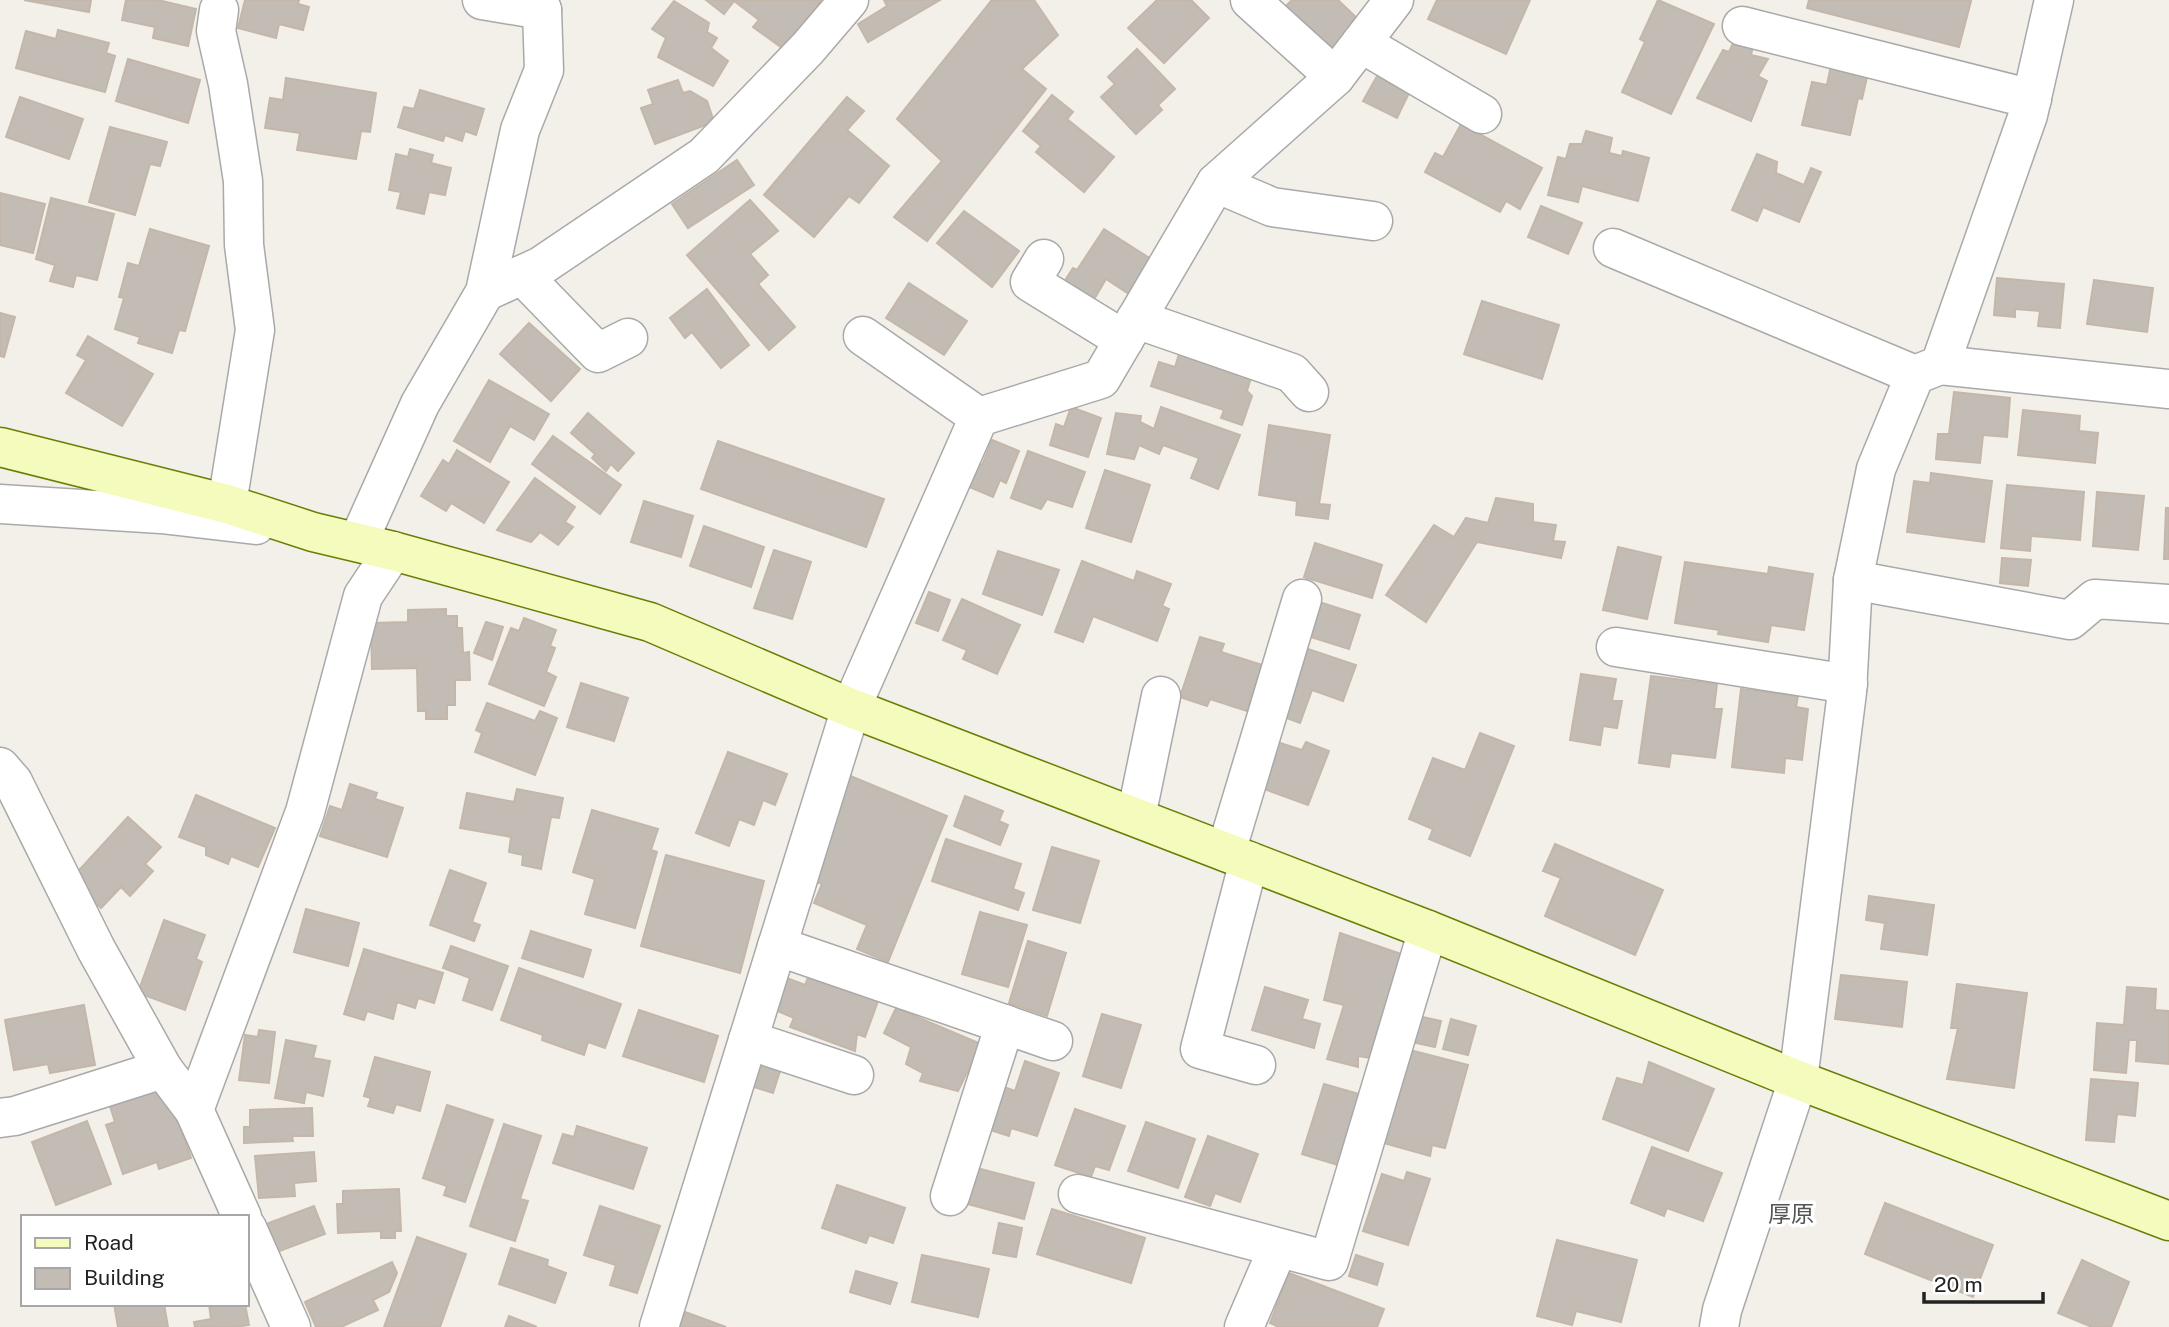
<svg xmlns="http://www.w3.org/2000/svg" width="2169" height="1327" font-family="'Public Sans','Noto Sans JP',sans-serif">
	<style>
		.building { fill: #c3bcb4; stroke: #c4b7aa; stroke-width: 2 }
		.lines { fill: none; stroke-linecap: round; stroke-linejoin: round }
		.street-casing { stroke: #a9a9a9; stroke-width: 41 }
		.secondary-casing { stroke: #697f03; stroke-width: 41 }
		.street { stroke: #fff; stroke-width: 38 }
		.secondary { stroke: #f4fbbd; stroke-width: 38 }
		.labels { text-anchor: middle; stroke-width: 7; stroke-linejoin: round; paint-order: stroke }
		.quarter-label { font-size: 23px; fill: #555; stroke: #fff }
	</style>
	<rect width="100%" height="100%" fill="#f2f0e9"/>
	<g class="building">
		<polygon points="24,0 91,0 89,12"/>
		<polygon points="126,0 158,0 196,9 188,46 153,38 155,27 122,20"/>
		<polygon points="245,0 299,0 298,4 309,7 303,30 279,24 276,38 238,28"/>
		<polygon points="706,0 822,0 785,50 753,27 759,20 734,1 724,14"/>
		<polygon points="884,0 940,0 868,42 858,24 887,6"/>
		<polygon points="1034,0 1058,35 1022,69 1046,89 927,241 894,217 942,161 897,119 991,1"/>
		<polygon points="1157,0 1191,0 1209,18 1164,63 1128,28"/>
		<polygon points="1292,0 1338,0 1360,21 1329,54 1282,10"/>
		<polygon points="1437,0 1530,0 1506,54 1428,19"/>
		<polygon points="1658,0 1714,24 1671,114 1622,92 1645,42 1640,39"/>
		<polygon points="1809,0 1968,0 1971,1 1959,47 1807,8"/>
		<polygon points="674,1 709,23 707,32 717,38 711,48 728,61 713,86 658,57 666,38 652,29"/>
		<polygon points="58,30 109,43 106,53 115,56 105,92 16,68 26,31 56,39"/>
		<polygon points="1735,39 1753,46 1751,55 1768,59 1758,76 1767,81 1751,121 1697,98 1723,50 1729,52"/>
		<polygon points="1137,49 1175,89 1158,105 1162,110 1136,134 1101,97 1115,84 1108,77"/>
		<polygon points="128,59 200,80 188,123 116,101"/>
		<polygon points="1831,65 1868,73 1862,99 1858,98 1850,135 1802,125 1812,82 1827,85"/>
		<polygon points="1377,76 1409,93 1397,118 1363,101"/>
		<polygon points="286,78 376,93 370,132 361,131 356,159 297,150 300,133 265,128 270,98 283,100"/>
		<polygon points="678,80 683,93 690,91 707,101 714,122 655,144 641,108 653,104 648,90"/>
		<polygon points="420,90 484,109 476,135 465,131 462,141 445,135 443,141 398,127 404,107 414,109"/>
		<polygon points="1052,95 1073,112 1067,119 1114,157 1084,192 1036,152 1041,146 1023,131"/>
		<polygon points="20,97 83,119 69,159 6,137"/>
		<polygon points="847,97 864,111 847,130 889,166 859,203 849,196 814,237 764,195"/>
		<polygon points="1461,124 1542,168 1520,209 1506,201 1500,212 1425,172 1435,153 1443,157"/>
		<polygon points="110,127 167,142 160,166 150,164 135,215 89,202"/>
		<polygon points="1586,131 1612,138 1609,153 1622,156 1623,151 1649,158 1638,201 1582,186 1578,202 1548,195 1558,157 1566,159 1570,144 1582,144"/>
		<polygon points="410,149 433,155 431,163 451,168 445,195 429,192 424,214 397,208 401,192 389,190 396,154 408,157"/>
		<polygon points="1757,154 1777,162 1776,173 1804,185 1811,168 1821,172 1799,222 1763,207 1757,221 1732,210"/>
		<polygon points="737,160 754,185 688,228 672,204"/>
		<polygon points="0,193 45,204 33,253 0,245"/>
		<polygon points="51,198 114,214 97,280 76,275 73,287 50,281 55,265 36,259"/>
		<polygon points="750,200 778,231 750,254 768,275 758,284 795,327 769,350 687,255"/>
		<polygon points="1541,206 1582,223 1568,254 1528,237"/>
		<polygon points="964,211 1019,251 992,287 937,243"/>
		<polygon points="150,229 209,246 185,331 179,330 172,353 138,343 140,337 115,329 124,298 119,297 128,263 139,266"/>
		<polygon points="1104,229 1151,259 1129,294 1106,279 1093,301 1064,282 1073,268 1077,270"/>
		<polygon points="1997,278 2064,284 2060,328 2038,326 2040,311 2015,309 2015,317 1994,315"/>
		<polygon points="2094,280 2153,288 2147,332 2087,324"/>
		<polygon points="909,283 967,321 944,355 886,318"/>
		<polygon points="707,289 749,345 721,368 692,332 685,338 670,318"/>
		<polygon points="1482,301 1559,325 1542,379 1464,354"/>
		<polygon points="0,313 15,317 4,357 0,356"/>
		<polygon points="529,323 580,369 551,401 500,354"/>
		<polygon points="88,336 153,374 122,426 66,393 86,360 77,355"/>
		<polygon points="1179,354 1251,378 1247,391 1252,396 1242,425 1221,418 1224,410 1151,386 1159,362 1175,367"/>
		<polygon points="489,380 549,414 534,440 510,426 490,462 454,441"/>
		<polygon points="1954,392 2010,398 2007,437 1983,435 1980,463 1936,459 1938,434 1949,434"/>
		<polygon points="1071,407 1101,418 1088,457 1050,445 1056,424 1064,427"/>
		<polygon points="1161,407 1240,435 1218,489 1191,478 1199,458 1163,445 1159,454 1139,445 1134,459 1107,454 1116,413 1141,416 1140,422 1154,429"/>
		<polygon points="2023,410 2080,416 2079,431 2098,433 2095,463 2018,455"/>
		<polygon points="588,413 634,453 618,471 611,464 606,471 592,458 595,454 571,433"/>
		<polygon points="1269,425 1330,435 1319,504 1330,505 1328,519 1296,515 1297,501 1259,495"/>
		<polygon points="553,436 621,485 600,514 532,464"/>
		<polygon points="992,440 1019,451 1006,483 1000,480 993,497 967,486 976,463 982,465"/>
		<polygon points="718,441 884,499 866,547 701,489"/>
		<polygon points="457,450 509,482 484,523 451,503 446,511 421,496 443,460 449,464"/>
		<polygon points="1028,451 1085,472 1072,507 1047,499 1041,509 1011,498"/>
		<polygon points="1105,470 1150,485 1131,542 1086,528"/>
		<polygon points="1931,473 1992,481 1984,542 1907,532 1914,481 1930,483"/>
		<polygon points="535,478 575,507 565,522 573,527 558,545 540,532 531,542 497,530"/>
		<polygon points="2007,485 2084,492 2080,540 2031,536 2030,551 2001,548"/>
		<polygon points="2097,492 2144,496 2138,550 2093,546"/>
		<polygon points="1496,498 1533,504 1533,522 1556,525 1553,541 1565,542 1561,558 1477,542 1426,622 1386,595 1434,525 1454,537 1466,518 1488,523"/>
		<polygon points="644,501 693,516 681,557 631,542"/>
		<polygon points="2166,508 2169,508 2169,559 2164,559"/>
		<polygon points="704,526 764,547 751,587 690,566"/>
		<polygon points="1315,543 1382,565 1372,598 1304,577"/>
		<polygon points="1618,547 1661,557 1647,619 1603,610"/>
		<polygon points="774,550 811,562 792,619 754,608"/>
		<polygon points="998,551 1059,570 1042,615 983,594"/>
		<polygon points="2002,558 2031,560 2028,586 2000,583"/>
		<polygon points="1082,561 1134,581 1137,571 1171,584 1162,606 1169,609 1157,641 1093,616 1083,642 1055,632"/>
		<polygon points="1685,562 1768,574 1769,567 1813,574 1804,630 1771,625 1768,642 1718,634 1719,630 1675,623"/>
		<polygon points="929,592 950,600 938,631 916,623"/>
		<polygon points="962,599 1020,625 997,674 963,659 967,650 943,640"/>
		<polygon points="1319,602 1360,615 1349,649 1308,636"/>
		<polygon points="446,609 446,616 457,616 457,628 462,628 463,653 469,652 470,680 455,680 455,705 447,705 447,719 426,719 426,711 418,711 417,668 372,669 371,623 408,622 408,610"/>
		<polygon points="524,618 556,630 550,646 555,648 546,672 556,677 544,706 489,684 511,628 519,631"/>
		<polygon points="486,622 503,627 492,660 474,653"/>
		<polygon points="1200,637 1224,644 1221,652 1262,665 1247,711 1210,699 1207,706 1180,697"/>
		<polygon points="1305,648 1356,665 1343,701 1312,690 1300,723 1281,716"/>
		<polygon points="1581,674 1616,679 1612,701 1622,701 1617,728 1603,726 1600,745 1570,740"/>
		<polygon points="1651,676 1717,684 1714,709 1722,709 1715,758 1671,753 1669,767 1639,763"/>
		<polygon points="581,683 628,698 614,741 567,727"/>
		<polygon points="1741,689 1798,696 1796,707 1808,709 1802,760 1785,758 1784,773 1732,767"/>
		<polygon points="487,703 535,721 540,711 557,718 535,775 475,752 482,733 476,730"/>
		<polygon points="1480,733 1514,746 1470,856 1429,839 1433,829 1409,819 1433,758 1465,770"/>
		<polygon points="1277,742 1302,750 1306,742 1329,751 1308,805 1264,789"/>
		<polygon points="728,752 787,774 775,805 763,800 754,825 739,819 729,846 696,833"/>
		<polygon points="848,775 947,816 888,962 857,949 867,925 814,903 822,884 807,878"/>
		<polygon points="350,784 377,793 375,799 403,808 387,857 320,836 330,806 342,810"/>
		<polygon points="517,789 563,798 559,818 551,817 541,869 522,865 523,855 509,852 511,837 460,828 467,793 514,802"/>
		<polygon points="196,795 275,828 258,867 231,856 228,864 206,855 206,847 179,837"/>
		<polygon points="965,796 1003,811 999,821 1008,825 1000,845 954,826"/>
		<polygon points="592,810 658,829 651,850 657,852 635,928 585,914 595,879 573,872"/>
		<polygon points="128,817 161,847 145,864 153,871 130,896 121,887 101,908 71,879"/>
		<polygon points="946,839 1021,864 1013,889 1024,893 1018,910 932,881"/>
		<polygon points="1555,844 1663,890 1635,955 1545,916 1561,878 1543,871"/>
		<polygon points="1052,847 1099,861 1080,923 1033,910"/>
		<polygon points="666,855 764,881 740,973 641,946"/>
		<polygon points="450,870 486,883 472,922 480,925 474,941 430,925"/>
		<polygon points="1869,896 1934,905 1927,955 1881,949 1885,923 1866,920"/>
		<polygon points="306,909 359,923 348,966 294,952"/>
		<polygon points="980,912 1027,925 1008,987 962,974"/>
		<polygon points="164,920 205,935 196,959 202,962 185,1010 138,993"/>
		<polygon points="531,931 591,950 583,977 522,958"/>
		<polygon points="1340,933 1401,954 1378,1059 1358,1056 1358,1067 1327,1059 1344,1005 1324,1000"/>
		<polygon points="1028,941 1066,953 1047,1016 1009,1003"/>
		<polygon points="451,946 508,966 492,1010 463,1000 470,978 443,968"/>
		<polygon points="364,949 443,973 434,1003 418,998 415,1008 397,1002 393,1019 367,1011 364,1020 344,1014"/>
		<polygon points="519,968 621,1004 605,1048 588,1042 584,1055 542,1040 543,1035 501,1020"/>
		<polygon points="809,975 878,1001 865,1037 857,1034 855,1051 790,1027 794,1018 775,1010 787,978 805,985"/>
		<polygon points="1841,975 1907,982 1902,1027 1835,1019"/>
		<polygon points="1957,984 2027,993 2014,1088 1947,1079 1958,1028 1951,1028"/>
		<polygon points="1265,987 1308,1000 1302,1019 1320,1024 1314,1048 1252,1030"/>
		<polygon points="2127,987 2156,989 2155,1010 2169,1011 2169,1064 2136,1061 2137,1040 2129,1040 2126,1073 2094,1070 2097,1023 2124,1025"/>
		<polygon points="84,1005 95,1065 50,1073 48,1064 14,1070 5,1020"/>
		<polygon points="896,1008 981,1044 958,1091 920,1081 923,1073 906,1064 911,1047 884,1033"/>
		<polygon points="639,1010 718,1036 704,1082 623,1056"/>
		<polygon points="1102,1014 1141,1025 1121,1088 1083,1076"/>
		<polygon points="1418,1016 1441,1021 1435,1047 1412,1042"/>
		<polygon points="1451,1019 1476,1026 1468,1055 1443,1049"/>
		<polygon points="259,1030 275,1032 269,1083 239,1080 245,1035 258,1037"/>
		<polygon points="286,1040 316,1046 313,1058 330,1061 323,1096 306,1092 304,1103 275,1098"/>
		<polygon points="1410,1050 1468,1065 1445,1148 1432,1145 1430,1156 1384,1143"/>
		<polygon points="375,1057 430,1072 420,1111 396,1104 393,1113 368,1106 371,1098 364,1096"/>
		<polygon points="759,1058 782,1065 773,1093 751,1086"/>
		<polygon points="1025,1061 1059,1073 1037,1136 1011,1128 1009,1136 981,1127 996,1084 1015,1091"/>
		<polygon points="1649,1062 1714,1089 1688,1151 1603,1119 1617,1078 1643,1085"/>
		<polygon points="2091,1079 2138,1083 2135,1116 2117,1114 2114,1142 2086,1140"/>
		<polygon points="165,1083 191,1158 159,1169 157,1162 123,1174 106,1125 115,1122 109,1103"/>
		<polygon points="1324,1084 1369,1097 1338,1165 1302,1154"/>
		<polygon points="447,1105 493,1120 465,1202 444,1195 447,1186 423,1178"/>
		<polygon points="312,1108 313,1136 292,1136 293,1141 244,1143 244,1127 250,1127 250,1110"/>
		<polygon points="1075,1109 1125,1126 1109,1170 1095,1166 1091,1177 1055,1165"/>
		<polygon points="87,1121 111,1184 56,1205 32,1142"/>
		<polygon points="1146,1122 1195,1139 1178,1188 1128,1171"/>
		<polygon points="504,1124 541,1136 520,1199 528,1201 515,1241 470,1226"/>
		<polygon points="577,1126 647,1148 633,1189 553,1163 563,1134 574,1137"/>
		<polygon points="1208,1136 1258,1154 1240,1202 1215,1193 1210,1206 1185,1197"/>
		<polygon points="1652,1147 1722,1173 1703,1221 1667,1208 1664,1216 1631,1203"/>
		<polygon points="314,1152 316,1181 294,1183 295,1196 259,1198 255,1156"/>
		<polygon points="973,1167 1034,1183 1024,1219 964,1203"/>
		<polygon points="1407,1172 1430,1179 1408,1245 1363,1231 1382,1174 1404,1181"/>
		<polygon points="837,1185 905,1208 893,1243 869,1235 866,1243 822,1228"/>
		<polygon points="399,1189 401,1231 395,1231 395,1238 381,1238 381,1231 338,1233 337,1204 343,1204 343,1191"/>
		<polygon points="1885,1203 1993,1245 1973,1297 1865,1254"/>
		<polygon points="314,1206 325,1234 277,1252 266,1224"/>
		<polygon points="600,1206 660,1226 637,1293 610,1285 616,1265 584,1255"/>
		<polygon points="1052,1209 1145,1238 1131,1283 1037,1254"/>
		<polygon points="999,1223 1022,1228 1016,1257 993,1253"/>
		<polygon points="417,1237 466,1254 440,1327 384,1327"/>
		<polygon points="1557,1240 1637,1260 1621,1322 1576,1311 1572,1325 1537,1316"/>
		<polygon points="511,1248 548,1260 547,1266 566,1273 555,1303 499,1284"/>
		<polygon points="922,1255 989,1269 978,1317 912,1302"/>
		<polygon points="1356,1255 1383,1264 1377,1285 1349,1276"/>
		<polygon points="2082,1260 2129,1282 2111,1327 2092,1327 2058,1313"/>
		<polygon points="392,1262 397,1273 389,1292 373,1300 378,1310 341,1327 316,1327 305,1302"/>
		<polygon points="856,1271 897,1283 890,1304 850,1292"/>
		<polygon points="1289,1273 1384,1309 1377,1327 1279,1327 1270,1323"/>
		<polygon points="114,1304 164,1304 168,1327 118,1327"/>
		<polygon points="209,1304 245,1304 249,1325 235,1327 195,1327 194,1322 211,1319"/>
		<polygon points="685,1312 726,1327 680,1327"/>
		<polygon points="509,1316 537,1327 505,1327"/>
	</g>
	<g class="lines">
		<g class="street-casing">
			<g id="street">
				<polyline points="482,0 542,10"/>
				<polyline points="1250,0 1335,77"/>
				<polyline points="219,10 216,31 228,84 243,181 244,245 255,330 227,504"/>
				<polyline points="1742,26 2032,99"/>
				<polyline points="1361,43 1482,114"/>
				<polyline points="1216,183 1272,207 1373,221"/>
				<polyline points="1613,248 1915,375"/>
				<polyline points="1044,259 1030,282 1124,340"/>
				<polyline points="522,275 598,353 628,338"/>
				<polyline points="485,292 541,266 704,156 808,48 849,0"/>
				<polyline points="1136,319 1292,373 1309,392"/>
				<polyline points="863,336 979,417"/>
				<polyline points="1940,365 2169,389"/>
				<polyline points="0,504 161,514 256,525"/>
				<polyline points="358,542 420,404 485,292 520,130 544,70 542,10 538,0"/>
				<polyline points="1853,580 2070,620 2095,599 2169,604"/>
				<polyline points="1616,647 1848,684"/>
				<polyline points="0,767 13,782 96,949 163,1069 194,1110 242,1217"/>
				<polyline points="1136,817 1161,696"/>
				<polyline points="1226,852 1302,599"/>
				<polyline points="1249,861 1200,1049 1256,1065"/>
				<polyline points="777,946 1053,1041"/>
				<polyline points="748,1040 854,1075"/>
				<polyline points="194,1110 305,812 363,596 393,551"/>
				<polyline points="0,1118 15,1116 163,1069"/>
				<polyline points="1078,1194 1329,1261 1428,930"/>
				<polyline points="950,1196 1005,1024"/>
				<polyline points="247,1228 291,1327"/>
				<polyline points="659,1327 851,708 979,417 1101,379 1216,183 1335,77 1394,0"/>
				<polyline points="1244,1327 1278,1248"/>
				<polyline points="1719,1327 1722,1310 1798,1080 1847,692 1853,580 1876,469 1915,375 1940,365 2028,115 2054,0"/>
			</g>
		</g>
		<g class="secondary-casing">
			<polyline id="secondary" points="0,447 227,504 313,532 393,551 650,622 851,708 1428,930 1798,1080 2169,1221"/>
		</g>
		<use href="#street" class="street"/>
		<use href="#secondary" class="secondary"/>
	</g>
	<g class="labels">
		<g class="quarter-label">
			<text x="1791" y="1222">厚原</text>
		</g>
	</g>
	<rect x="21" y="1215" width="228" height="91" fill="#ffffff" stroke="#a7a7a7" stroke-width="2"/>
	<rect x="35" y="1238" width="35" height="10" fill="#f4fbbd" stroke="#a7a7a7" stroke-width="2"/>
	<text x="84" y="1250" font-size="21" fill="#222222">Road</text>
	<rect x="35" y="1268" width="35" height="21" fill="#c3bcb4" stroke="#a7a7a7" stroke-width="2"/>
	<text x="84" y="1285" font-size="21" fill="#222222">Building</text>
	<path d="M1924 1292v10h119v-10" fill="none" stroke="#222222" stroke-width="3.5"/>
	<text x="1934" y="1292" font-size="21" fill="#222222" stroke="#ffffff" stroke-width="5" paint-order="stroke">20 m</text>
</svg>
